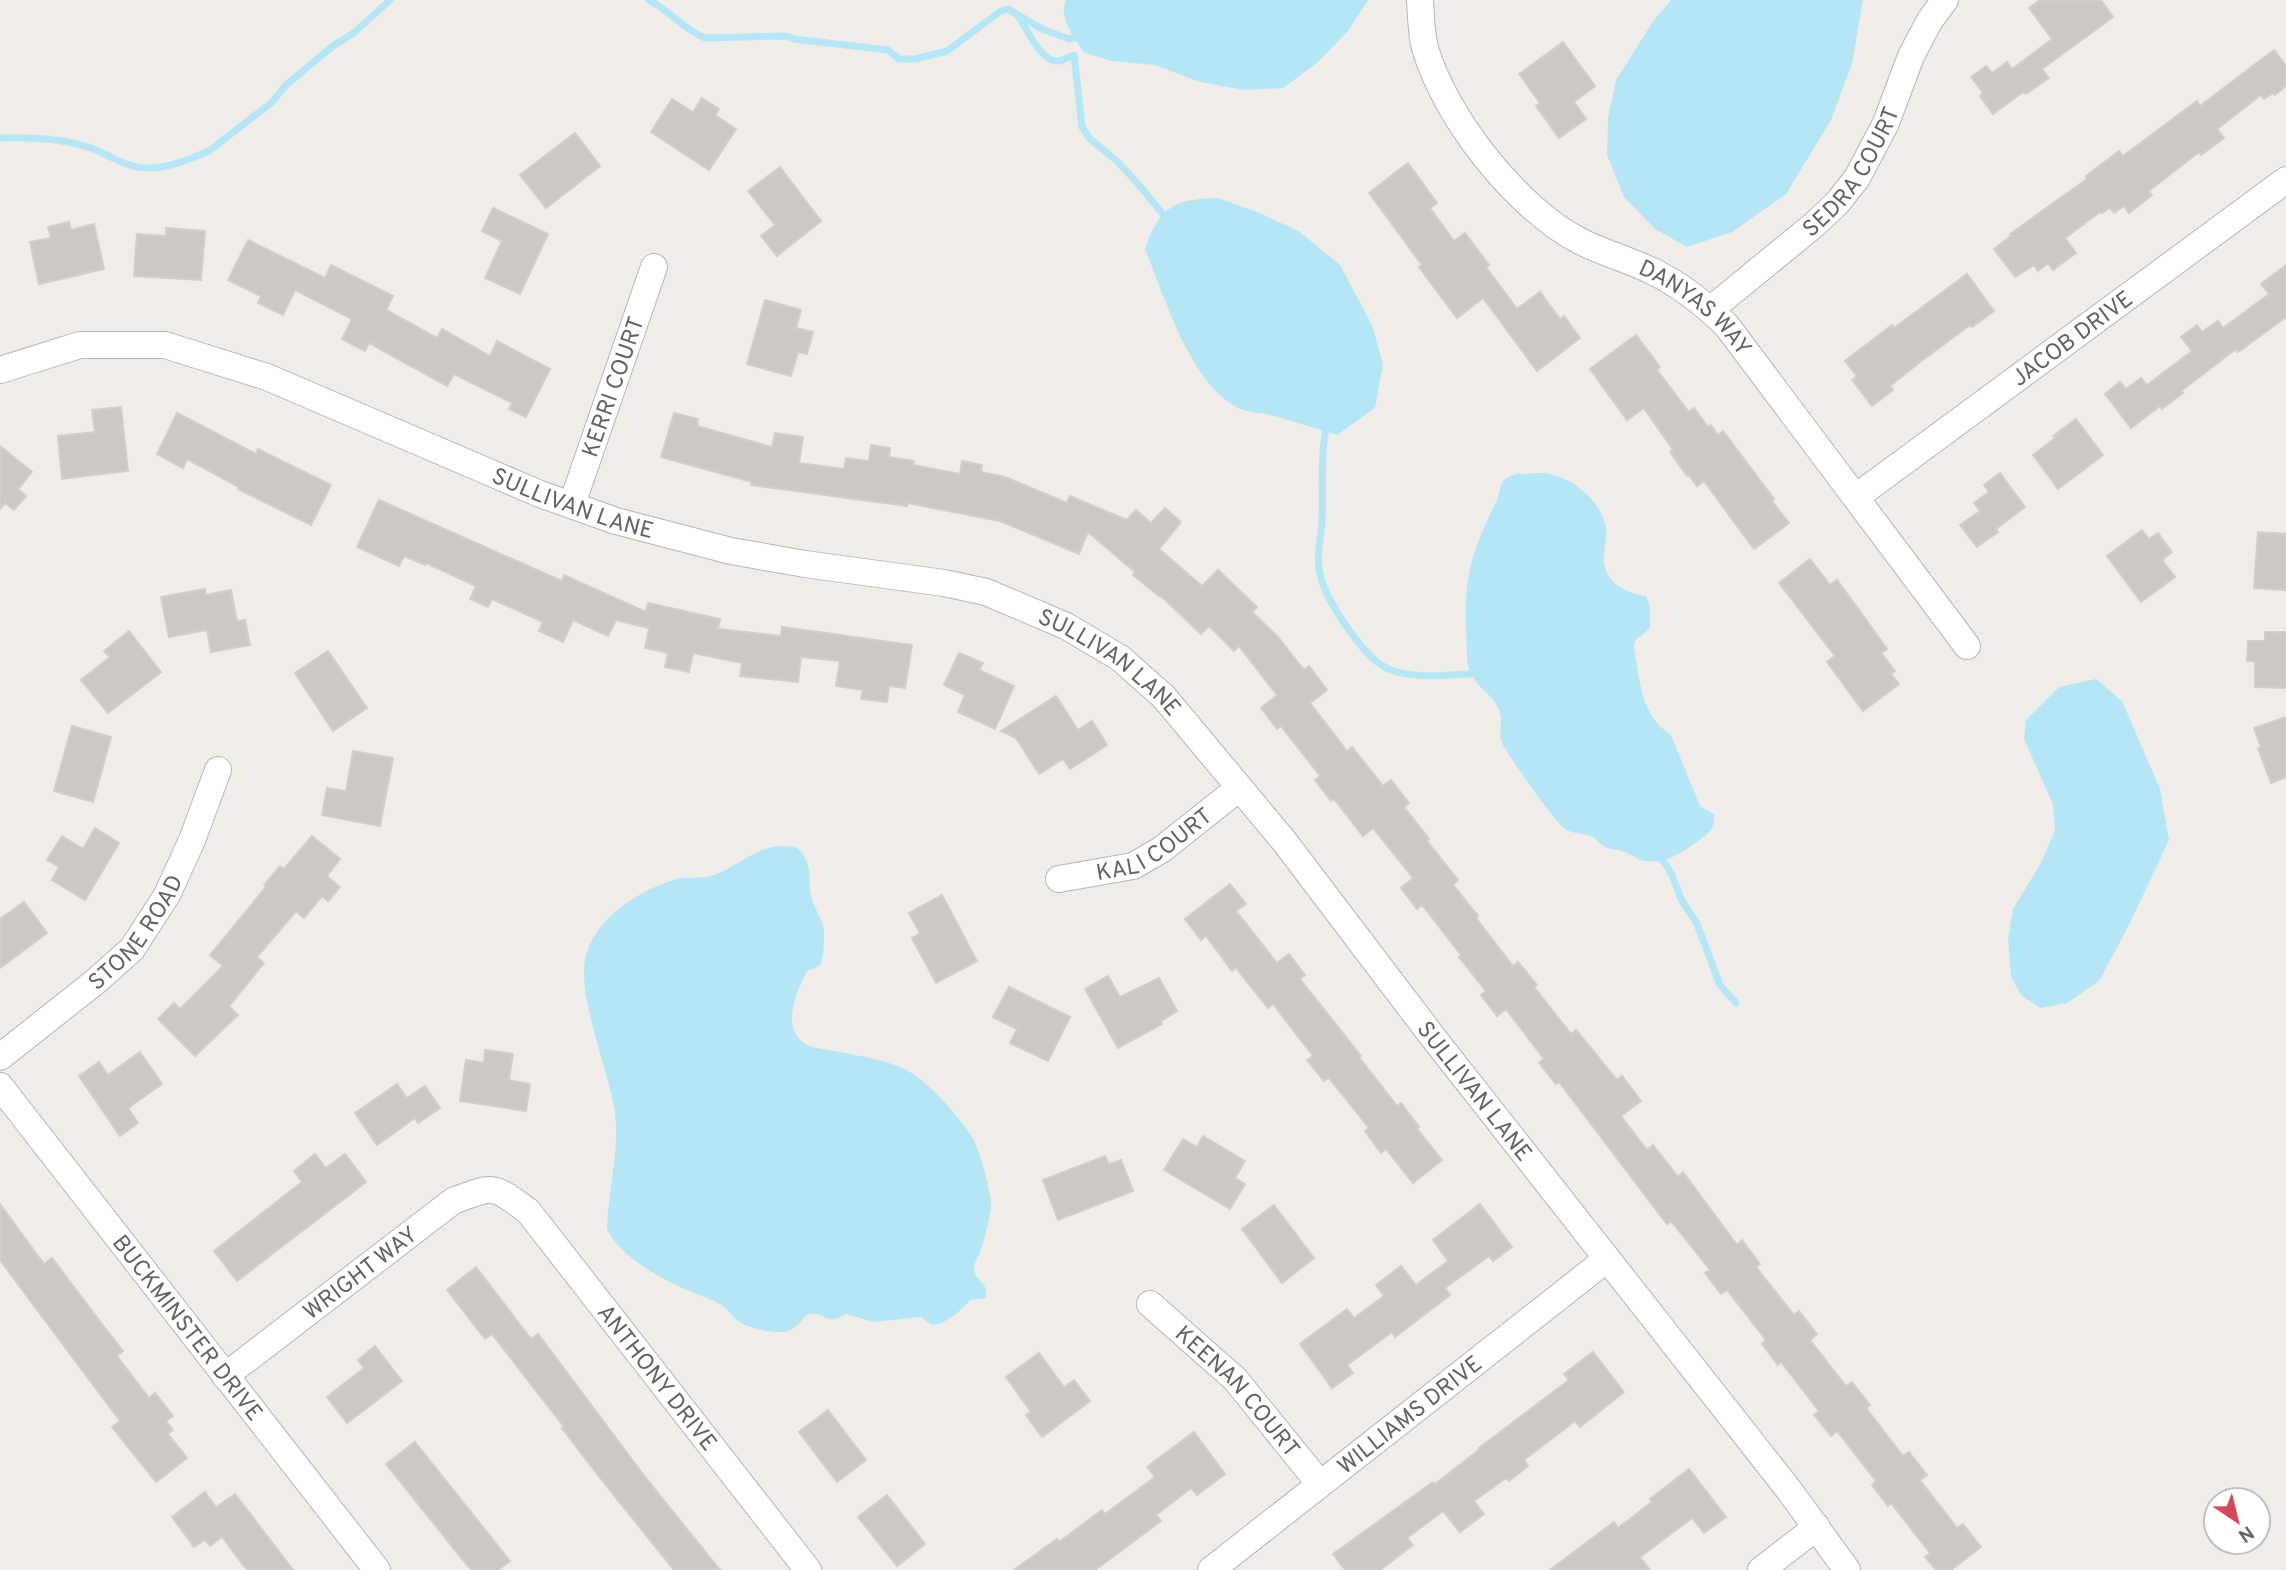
<svg xmlns="http://www.w3.org/2000/svg" width="2286" height="1570" font-family="Overpass,sans-serif">
	<style>
		.water { fill: #b4e6f5 }
		.lines { fill: none; stroke-linecap: round; stroke-linejoin: round }
		.stream { stroke: #b4e6f5; stroke-width: 7 }
		.building { fill: #ccc8c5; stroke: #d4cec8; stroke-width: 2 }
		.minor-casing { stroke: #b4b6b9; stroke-width: 28 }
		.minor { stroke: #fff; stroke-width: 26 }
		.labels { text-anchor: middle; stroke-width: 5; stroke-linejoin: round; paint-order: stroke }
		.street-label { font-size: 23px; fill: #606467; stroke: #fff }
	</style>
	<rect width="100%" height="100%" fill="#f0ede9"/>
	<g class="water">
		<path d="M1066,0H1368L1348,31L1317,63L1283,88L1245,90L1200,82L1155,65L1111,61L1083,52C1074,36 1058,18 1066,0Z"/>
		<polygon points="1671,0 1863,0 1852,64 1831,120 1786,194 1732,232 1687,247 1655,229 1624,197 1607,155 1608,118 1616,80 1654,20"/>
		<path d="M1218,198L1262,214L1300,232L1340,265L1372,325L1383,364L1375,408L1337,435C1315,428 1293,421 1270,415C1262,413 1252,413 1244,410C1193,393 1164,295 1145,249C1160,206 1174,199 1218,198Z"/>
		<path d="M1517,474C1527,474 1540,472 1550,474C1575,479 1603,503 1606,529C1607,540 1603,551 1604,561C1605,583 1627,594 1646,596L1650,607V628L1635,641L1634,647C1640,680 1640,715 1671,735L1700,806L1714,814C1717,830 1703,838 1691,846C1676,857 1660,865 1641,860C1635,858 1629,853 1622,851C1615,849 1608,850 1602,845C1599,843 1597,840 1594,838C1585,832 1573,835 1564,828C1554,820 1505,752 1501,741C1498,731 1504,721 1499,710C1490,689 1474,690 1467,662C1467,635 1464,606 1468,579C1472,552 1484,527 1496,502C1503,486 1497,479 1517,474Z"/>
		<polygon points="2096,679 2122,701 2160,789 2169,840 2129,925 2099,981 2067,1003 2040,1008 2021,995 2011,976 2008,939 2013,909 2041,863 2055,830 2053,804 2024,739 2026,720 2059,687"/>
		<path d="M777,846C783,847 793,845 798,849C813,861 808,880 811,895C813,906 820,915 823,925C825,932 824,957 821,963C819,968 812,969 807,971C795,995 778,1034 812,1047C840,1053 873,1056 900,1067C925,1077 958,1115 972,1137C980,1150 990,1188 991,1204C992,1212 984,1241 981,1250C979,1256 973,1264 974,1270C976,1282 989,1282 986,1298L971,1300L955,1315L940,1324L933,1325L920,1317L874,1322L846,1314C824,1327 828,1312 808,1314C798,1323 794,1333 778,1332C766,1332 747,1328 737,1320C731,1316 728,1309 722,1305C711,1299 698,1295 687,1290C661,1279 619,1256 607,1229C608,1188 621,1147 614,1106C607,1068 578,996 585,960C592,924 626,900 657,886C665,883 674,879 682,878C693,877 703,879 714,875C736,867 753,850 777,846Z"/>
	</g>
	<g class="lines">
		<g class="stream">
			<path d="M649,0C669,10 684,30 705,38L786,36L794,39L888,50L899,59H915L947,51L1001,11L1008,9L1042,29L1069,39L1084,35"/>
			<path d="M1017,15C1028,28 1039,62 1058,61C1063,61 1069,57 1074,55L1082,127L1090,139L1117,161L1140,186L1170,223"/>
			<path d="M0,138C30,137 62,138 91,148C110,155 126,168 147,168C167,169 190,159 209,151L271,103L286,85L333,46L355,32L390,0"/>
			<path d="M1327,424C1320,454 1323,489 1322,520C1321,539 1315,558 1321,578C1328,603 1366,662 1391,670C1416,679 1444,675 1470,674"/>
			<polyline points="1663,860 1672,875 1681,899 1697,924 1720,985 1736,1003"/>
		</g>
	</g>
	<g class="building">
		<polygon points="2040,0 2101,0 2113,17 2042,69 2049,78 2026,94 2023,92 1993,114 1980,96 1983,93 1971,77 1986,66 1992,73 2007,62 2012,69 2052,39 2029,8"/>
		<polygon points="1563,42 1595,86 1574,102 1586,119 1559,138 1536,106 1540,103 1519,74"/>
		<polygon points="2274,50 2286,66 2286,86 2275,95 2273,93 2264,99 2261,95 2217,129 2224,138 2201,155 2199,152 2149,191 2152,195 2129,213 2124,206 2114,213 2110,208 2102,213 2100,212 2065,238 2076,253 2053,270 2048,263 2038,271 2034,265 2015,277 1994,249 2011,236 2010,234 2087,179 2086,176 2119,151 2123,156 2197,101 2200,106"/>
		<polygon points="702,98 719,109 715,115 736,129 709,170 651,132 672,99 693,112"/>
		<polygon points="575,133 600,166 546,208 520,175"/>
		<polygon points="1408,163 1437,203 1430,208 1454,241 1465,233 1489,265 1486,267 1517,309 1540,292 1560,319 1564,316 1580,338 1537,371 1483,298 1457,318 1419,267 1422,265 1369,193"/>
		<polygon points="780,167 821,221 777,256 761,236 775,225 748,191"/>
		<polygon points="493,208 548,234 520,294 485,278 502,241 482,231"/>
		<polygon points="69,222 71,230 94,224 104,269 39,284 30,242 51,238 48,227"/>
		<polygon points="166,228 205,231 201,280 134,276 137,234 166,236"/>
		<polygon points="248,240 325,278 331,265 393,296 386,310 437,338 442,329 490,356 497,341 550,369 526,417 509,409 512,403 454,374 447,386 369,343 365,351 342,339 352,319 295,290 283,315 258,303 261,296 228,280"/>
		<polygon points="2286,265 2286,317 2238,352 2236,349 2181,391 2183,393 2162,409 2160,406 2131,428 2105,394 2120,382 2126,389 2141,378 2147,385 2192,351 2181,337 2197,325 2202,332 2218,321 2223,328 2269,294 2261,284"/>
		<polygon points="1967,274 1994,311 1972,327 1970,325 1920,362 1890,386 1893,390 1872,406 1852,380 1857,376 1845,361 1892,325 1894,328"/>
		<polygon points="765,300 801,310 796,328 813,332 807,354 798,352 791,376 747,364"/>
		<polygon points="1636,335 1660,367 1657,370 1689,412 1694,408 1708,427 1711,425 1718,435 1723,431 1774,499 1772,501 1789,523 1754,549 1704,481 1697,486 1689,475 1687,476 1670,452 1673,450 1644,408 1627,420 1590,369"/>
		<polygon points="121,407 128,471 62,479 58,436 95,432 92,410"/>
		<polygon points="177,413 256,454 258,449 331,485 311,525 238,489 239,487 187,459 183,468 157,454"/>
		<polygon points="674,413 698,419 697,426 772,447 775,433 803,437 799,463 844,469 846,458 869,461 871,445 890,448 889,457 914,461 913,465 960,474 962,461 982,465 981,472 1005,477 1067,503 1070,496 1127,520 1136,510 1151,523 1165,508 1181,522 1159,549 1202,586 1218,570 1257,607 1252,612 1277,636 1304,670 1309,666 1327,690 1310,703 1347,751 1352,747 1383,786 1391,780 1409,803 1404,807 1429,839 1427,841 1458,880 1453,885 1478,916 1476,918 1513,966 1518,962 1537,985 1534,987 1571,1034 1576,1030 1617,1080 1622,1076 1641,1101 1621,1116 1647,1150 1653,1145 1678,1177 1683,1172 1737,1245 1742,1240 1760,1264 1756,1267 1794,1315 1799,1311 1817,1334 1810,1340 1846,1386 1852,1382 1870,1405 1866,1408 1903,1456 1909,1452 1927,1475 1920,1480 1957,1528 1963,1524 1981,1547 1951,1570 1936,1570 1925,1557 1930,1553 1891,1503 1888,1506 1872,1485 1876,1481 1837,1431 1831,1436 1814,1415 1819,1411 1781,1362 1778,1365 1762,1344 1766,1340 1727,1290 1721,1294 1705,1273 1710,1270 1671,1221 1667,1224 1559,1082 1556,1084 1539,1063 1544,1059 1506,1009 1497,1016 1481,995 1486,991 1459,957 1461,955 1422,905 1417,909 1401,888 1413,878 1373,828 1363,836 1334,799 1331,801 1315,780 1320,776 1281,726 1277,729 1261,708 1277,695 1239,646 1234,651 1209,626 1201,634 1161,596 1160,597 1133,575 1135,572 1088,532 1079,554 1000,521 907,503 907,506 751,485 752,482 661,457"/>
		<polygon points="2076,419 2103,455 2058,489 2033,455 2055,438 2053,436"/>
		<polygon points="0,446 32,472 18,489 26,496 14,510 5,503 0,509"/>
		<polygon points="2000,473 2025,507 1996,529 1998,532 1977,547 1960,525 1980,511 1974,503 1989,492 1984,485"/>
		<polygon points="379,500 562,581 564,575 646,612 648,603 720,619 718,629 781,636 782,627 912,645 905,688 889,686 887,702 861,699 863,690 836,686 840,661 801,657 798,682 740,676 742,663 693,653 689,672 665,667 668,653 645,648 649,628 616,620 608,636 573,620 563,642 539,631 543,622 492,599 488,607 470,599 476,586 426,563 425,565 404,556 399,566 357,547"/>
		<polygon points="2142,530 2149,539 2158,533 2172,552 2162,560 2175,577 2141,602 2107,556"/>
		<polygon points="2258,532 2286,534 2286,590 2254,588"/>
		<polygon points="1810,559 1830,585 1837,580 1854,603 1887,649 1881,653 1895,671 1891,674 1899,684 1863,711 1827,662 1835,656 1779,583"/>
		<polygon points="205,589 206,595 231,590 237,621 245,620 250,645 211,652 207,630 169,637 161,597"/>
		<polygon points="129,631 161,672 108,713 81,680 110,657 104,651"/>
		<polygon points="2265,632 2286,632 2286,688 2255,687 2255,661 2247,661 2248,641 2265,641"/>
		<polygon points="328,651 367,708 333,731 295,673"/>
		<polygon points="959,653 983,663 979,670 1014,686 995,729 958,712 965,695 944,685"/>
		<polygon points="1056,696 1078,730 1092,721 1107,745 1070,769 1063,759 1039,774 1016,738 1001,731"/>
		<polygon points="2286,717 2286,777 2271,783 2258,748 2261,747 2254,728"/>
		<polygon points="72,726 111,737 93,802 54,791"/>
		<polygon points="353,751 393,758 380,826 322,815 327,788 346,791"/>
		<polygon points="95,828 119,843 85,900 52,880 59,867 47,860 62,836 83,849"/>
		<polygon points="312,836 340,859 327,876 340,887 328,901 322,896 304,918 296,911 257,957 264,963 229,1006 238,1015 195,1056 158,1019 174,1003 180,1009 223,966 210,955 266,887 264,885 280,866 284,869"/>
		<polygon points="1230,884 1246,904 1236,911 1277,963 1289,954 1305,975 1300,979 1361,1056 1359,1057 1397,1106 1401,1103 1419,1127 1417,1129 1442,1160 1413,1183 1386,1149 1381,1153 1365,1131 1369,1128 1329,1078 1324,1081 1307,1060 1313,1056 1273,1004 1268,1008 1236,968 1232,971 1206,936 1201,940 1185,919"/>
		<polygon points="942,895 977,961 936,983 912,938 920,933 909,913"/>
		<polygon points="24,902 47,933 0,968 0,919"/>
		<polygon points="1108,976 1120,997 1159,978 1177,1011 1161,1021 1162,1024 1118,1048 1085,989"/>
		<polygon points="1009,987 1070,1017 1048,1061 1010,1043 1017,1029 993,1017"/>
		<polygon points="485,1050 513,1054 509,1080 530,1084 526,1111 460,1101 466,1060 484,1063"/>
		<polygon points="140,1052 162,1084 128,1108 138,1123 120,1136 79,1076 99,1062 108,1075"/>
		<polygon points="397,1084 407,1098 425,1086 440,1108 418,1123 415,1118 377,1145 355,1113"/>
		<polygon points="1203,1136 1245,1161 1235,1178 1245,1184 1230,1209 1164,1170 1183,1139 1197,1147"/>
		<polygon points="315,1154 326,1168 345,1154 366,1182 237,1281 214,1251 302,1182 294,1171"/>
		<polygon points="1105,1156 1109,1164 1121,1160 1133,1191 1058,1220 1043,1180"/>
		<polygon points="0,1204 44,1264 52,1258 105,1328 123,1351 117,1356 149,1398 155,1393 173,1416 166,1421 173,1430 168,1434 187,1458 156,1482 112,1427 120,1421 0,1260"/>
		<polygon points="1480,1204 1512,1247 1493,1261 1489,1256 1445,1288 1450,1295 1395,1337 1392,1332 1347,1365 1353,1373 1332,1388 1300,1344 1347,1309 1354,1318 1384,1296 1376,1285 1401,1266 1416,1285 1448,1261 1433,1240"/>
		<polygon points="1274,1205 1314,1258 1282,1283 1242,1229"/>
		<polygon points="476,1267 531,1339 538,1334 645,1477 720,1570 674,1570 600,1478 562,1428 564,1427 492,1334 485,1339 447,1290"/>
		<polygon points="375,1346 402,1381 347,1423 327,1397 364,1368 358,1360"/>
		<polygon points="1593,1352 1624,1392 1580,1427 1575,1421 1524,1460 1528,1466 1509,1481 1506,1478 1474,1501 1484,1514 1460,1532 1443,1511 1407,1538 1413,1545 1380,1570 1345,1570 1333,1554 1433,1482 1435,1484 1480,1449 1479,1448 1569,1380 1564,1374"/>
		<polygon points="1039,1353 1064,1387 1074,1380 1090,1401 1042,1437 1026,1415 1031,1412 1006,1377"/>
		<polygon points="828,1410 866,1460 837,1482 799,1432"/>
		<polygon points="1194,1432 1225,1474 1197,1495 1191,1488 1156,1515 1161,1521 1095,1570 1014,1570 1057,1539 1059,1542 1102,1510 1105,1514 1155,1477 1147,1467"/>
		<polygon points="415,1442 510,1561 498,1570 471,1570 386,1464"/>
		<polygon points="1689,1469 1726,1517 1704,1533 1692,1518 1640,1557 1650,1570 1550,1570 1614,1522 1618,1528 1652,1502 1650,1499"/>
		<polygon points="205,1492 216,1507 235,1494 293,1570 247,1570 222,1537 210,1546 205,1540 194,1547 172,1517"/>
		<polygon points="887,1495 925,1544 897,1566 858,1517"/>
	</g>
	<g class="lines">
		<g class="minor-casing">
			<g id="minor">
				<path id="s1" d="M1420,0C1421,15 1421,33 1425,48C1445,117 1516,208 1580,241C1603,253 1630,260 1654,272C1682,286 1705,304 1727,326L1967,646"/>
				<path id="s2" d="M1710,310L1815,224L1838,202L1857,178L1886,123L1911,56L1930,20L1945,0"/>
				<path id="s3" d="M0,370L80,345H165L267,377L540,494L616,521L731,551L805,564L944,583L986,592L1066,626L1120,658L1164,697L1284,841L1432,1036L1789,1490L1847,1570"/>
				<path id="s4" d="M1856,497L2286,180"/>
				<path id="s5" d="M572,504L654,267"/>
				<path id="s6" d="M1059,879L1133,866L1161,850L1239,788"/>
				<path id="s7" d="M0,1057L95,982L132,949L167,895L192,840L218,770"/>
				<path id="s8" d="M0,1086L377,1570"/>
				<path id="s9" d="M1150,1304L1235,1379L1320,1484"/>
				<path id="s10" d="M225,1376L453,1201C495,1185 492,1185 528,1211L808,1570"/>
				<path id="s11" d="M1211,1570L1607,1259"/>
				<polyline points="1761,1570 1817,1527"/>
			</g>
		</g>
		<use href="#minor" class="minor"/>
	</g>
	<g class="labels">
		<g class="street-label">
			<text dy="8" stroke="none"><textPath href="#s2" startOffset="200">SEDRA COURT</textPath></text>
			<text dy="8" stroke="none"><textPath href="#s1" startOffset="436">DANYAS WAY</textPath></text>
			<text dy="8" stroke="none"><textPath href="#s4" startOffset="268">JACOB DRIVE</textPath></text>
			<text dy="8" stroke="none"><textPath href="#s5" startOffset="124">KERRI COURT</textPath></text>
			<text dy="8" stroke="none"><textPath href="#s3" startOffset="607">SULLIVAN LANE</textPath></text>
			<text dy="8" stroke="none"><textPath href="#s3" startOffset="1174">SULLIVAN LANE</textPath></text>
			<text dy="8" stroke="none"><textPath href="#s6" startOffset="103">KALI COURT</textPath></text>
			<text dy="8" stroke="none"><textPath href="#s7" startOffset="186">STONE ROAD</textPath></text>
			<text dy="8" stroke="none"><textPath href="#s3" startOffset="1741">SULLIVAN LANE</textPath></text>
			<text dy="8" stroke="none"><textPath href="#s10" startOffset="170">WRIGHT WAY</textPath></text>
			<text dy="8" stroke="none"><textPath href="#s8" startOffset="306">BUCKMINSTER DRIVE</textPath></text>
			<text dy="8" stroke="none"><textPath href="#s10" startOffset="581">ANTHONY DRIVE</textPath></text>
			<text dy="8" stroke="none"><textPath href="#s9" startOffset="124">KEENAN COURT</textPath></text>
			<text dy="8" stroke="none"><textPath href="#s11" startOffset="252">WILLIAMS DRIVE</textPath></text>
		</g>
	</g>
	<g transform="translate(2237 1521) rotate(145)"><circle r="33" fill="#ffffff" stroke="#bfc1c2" stroke-width="2"/>
	<path d="M0-5L12 26L0 18L-12 26Z" fill="#d54a5b"/>
	<text y="-10" font-size="19" font-weight="bold" text-anchor="middle" fill="#606467">N</text>
	</g>
</svg>
